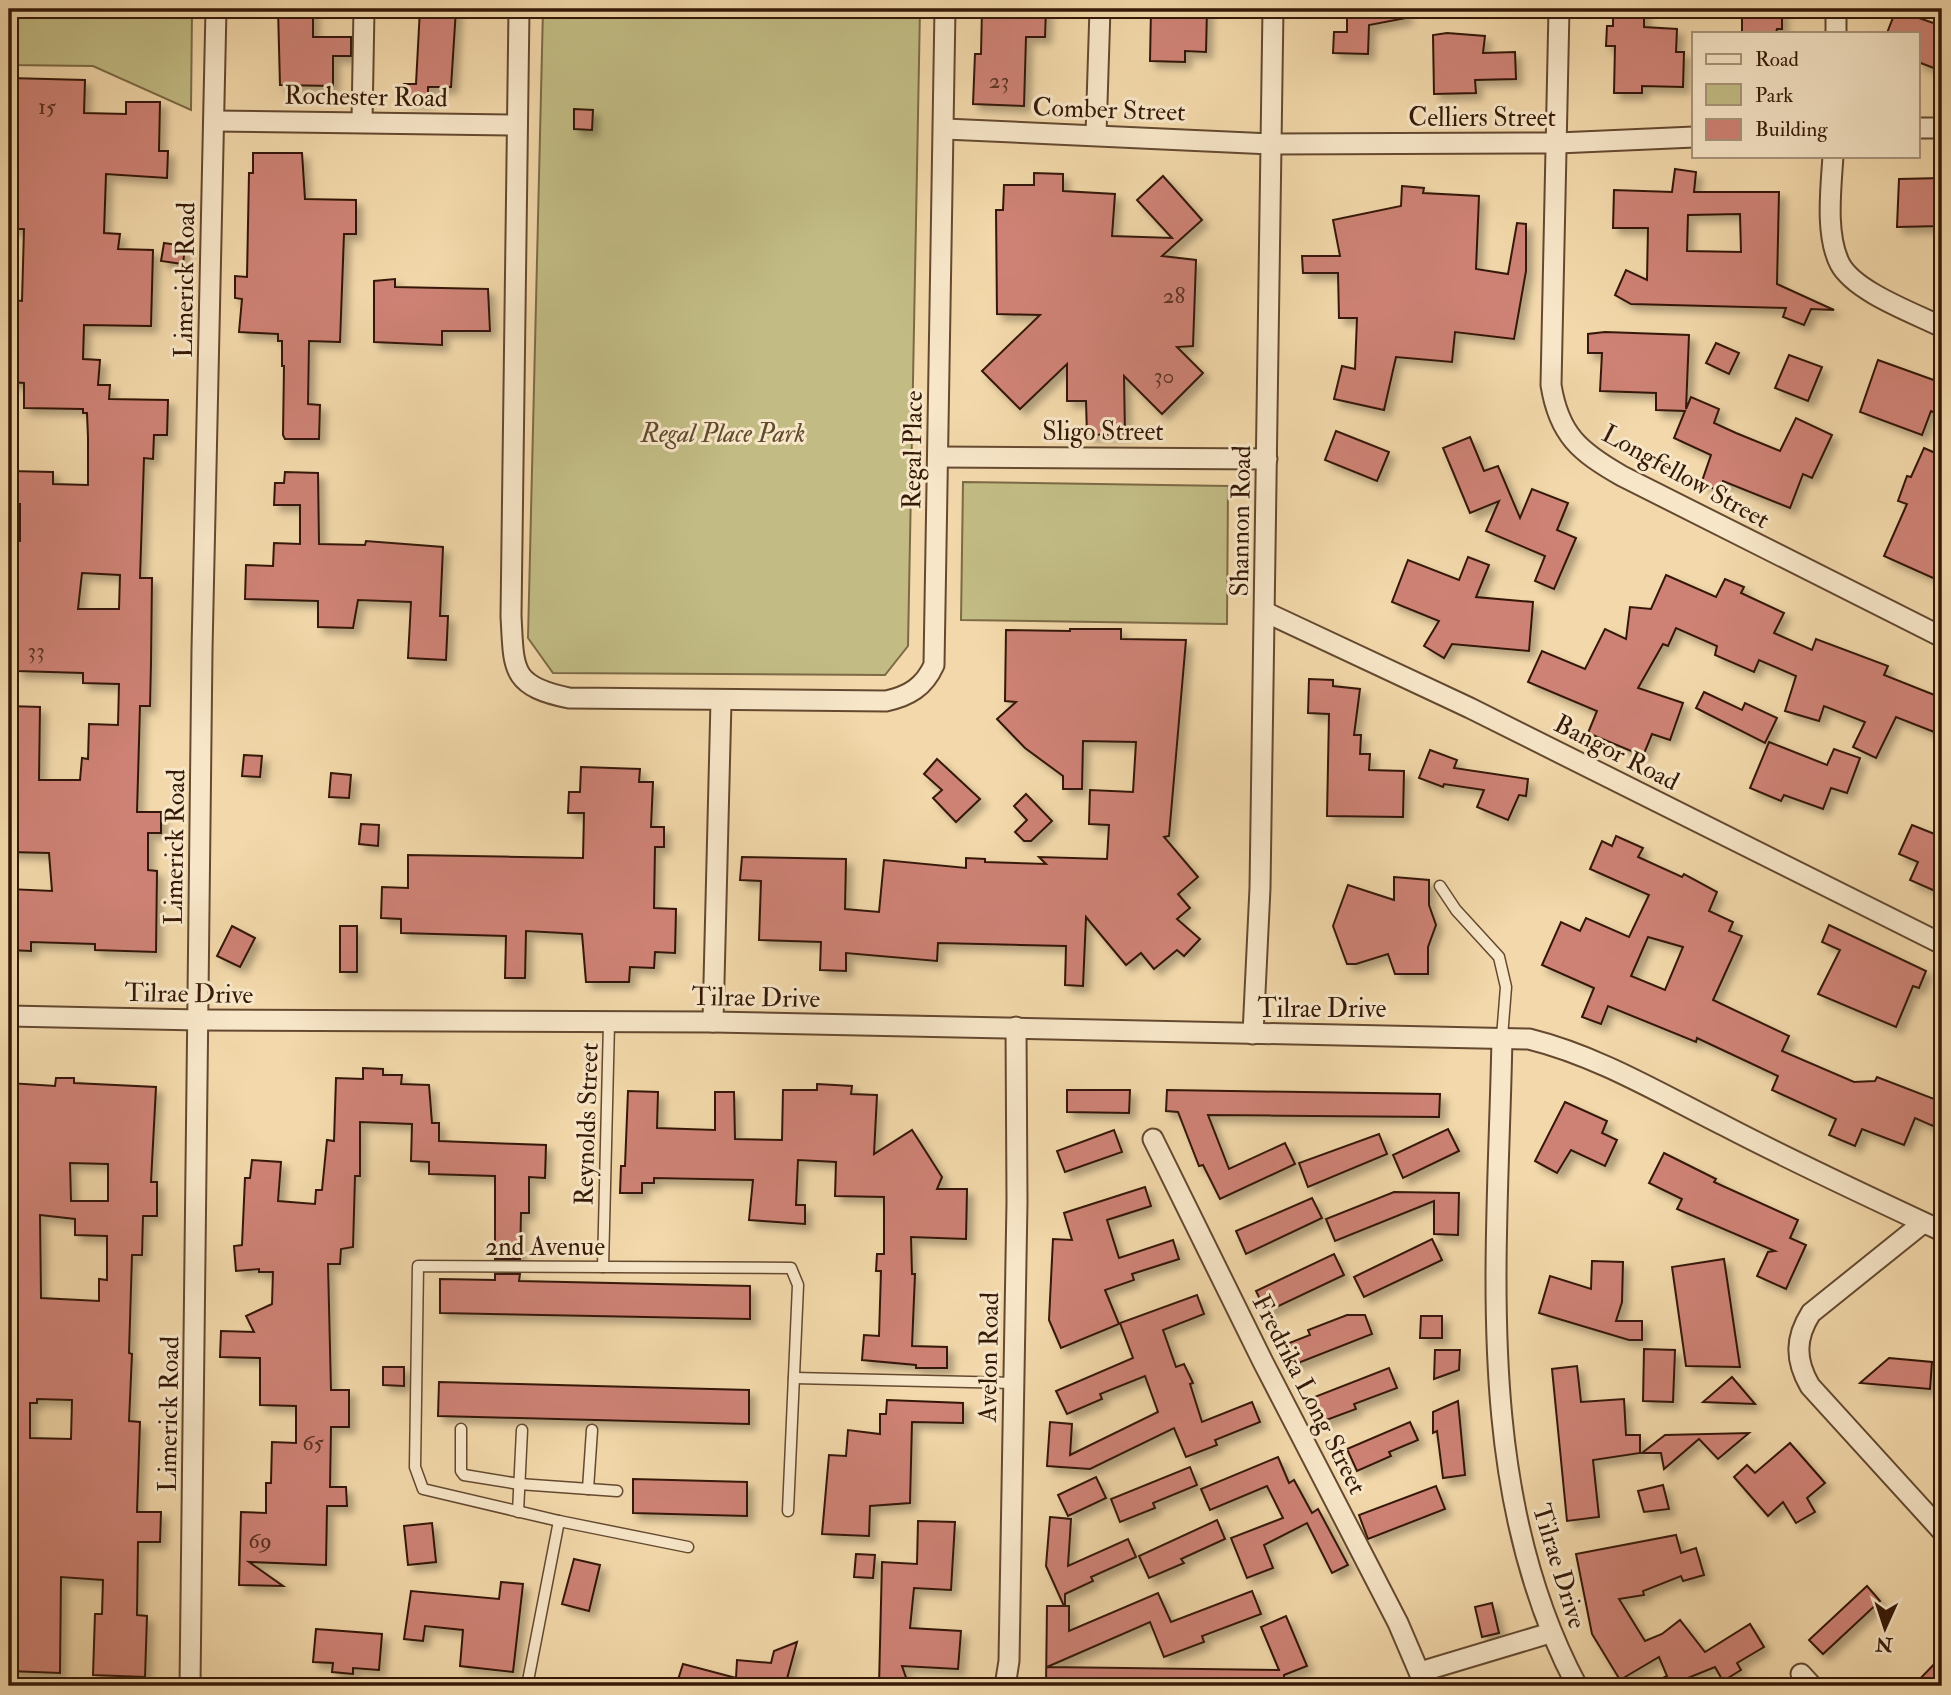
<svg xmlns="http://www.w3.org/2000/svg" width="1951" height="1695" font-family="'IM FELL Double Pica',serif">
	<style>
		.green { fill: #c2bc84; stroke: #7c6a46; stroke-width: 2 }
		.building { fill: #ce8274; stroke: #351907; stroke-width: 2; fill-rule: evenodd; filter: url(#shadow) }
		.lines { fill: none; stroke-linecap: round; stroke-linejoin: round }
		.service-casing { stroke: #644930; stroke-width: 13 }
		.minor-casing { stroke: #644930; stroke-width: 23 }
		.service { stroke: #f7e6c8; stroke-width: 10 }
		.minor { stroke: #f7e6c8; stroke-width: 19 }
		.labels { text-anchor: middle; stroke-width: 6; stroke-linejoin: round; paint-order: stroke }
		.number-label { font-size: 23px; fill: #5b3322 }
		.street-label { font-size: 26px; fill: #351907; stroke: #f7e6c8 }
		.park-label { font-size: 26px; font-style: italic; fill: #5f4a2c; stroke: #f7e6c8 }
	</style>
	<defs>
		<filter id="shadow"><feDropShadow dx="6" dy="6" stdDeviation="3.5" flood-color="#0004"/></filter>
	</defs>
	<rect width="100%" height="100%" fill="#f2d8aa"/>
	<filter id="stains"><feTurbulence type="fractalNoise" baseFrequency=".00286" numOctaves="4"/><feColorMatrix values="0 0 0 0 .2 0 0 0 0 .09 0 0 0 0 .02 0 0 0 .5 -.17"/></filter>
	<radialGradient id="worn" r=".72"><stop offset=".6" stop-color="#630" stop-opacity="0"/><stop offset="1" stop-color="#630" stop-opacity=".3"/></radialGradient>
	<g class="green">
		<polygon points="9,9 192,11 191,110 93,66 9,65"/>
		<polygon points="543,9 920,9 908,646 885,675 553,673 528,638"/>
		<polygon points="963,482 1228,486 1227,624 961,620"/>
	</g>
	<g class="building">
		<polygon points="278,9 313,9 313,37 351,37 351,56 333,56 333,86 280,85"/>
		<polygon points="420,9 456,9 451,87 428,87 428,102 403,101 404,84 416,84"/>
		<polygon points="982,9 1046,9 1045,37 1026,37 1024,106 973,104 975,54 981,54"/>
		<polygon points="1151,9 1207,9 1206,52 1185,51 1185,62 1150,61"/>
		<polygon points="1347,9 1405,9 1406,18 1369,25 1368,54 1333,53 1334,32 1347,32"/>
		<polygon points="1613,9 1644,9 1644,27 1677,29 1676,52 1684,52 1683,87 1642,86 1642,93 1614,93 1615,46 1606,46 1607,26 1613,26"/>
		<polygon points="1742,9 1782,9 1782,29 1777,29 1776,33 1742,33"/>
		<polygon points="1896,10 1942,26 1942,60 1939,70 1918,62 1918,33 1887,33"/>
		<polygon points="1447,33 1485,36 1483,53 1515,52 1516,79 1475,80 1476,93 1434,94 1433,35"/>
		<path d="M9,78L85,80L84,113L126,114V102H160L159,151H168L167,178L106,174L104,233L120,234L118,249L153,250L151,326L84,325L83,359L100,360L98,385H110L109,399L168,400L167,435H154L153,459L144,458L140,578H152L151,663L150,706H140L137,812H161V833H148V870L157,871L156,952L95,950V944L31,942V951L9,950V889L52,891L49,853L9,852V706L40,707L39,780H80L82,758L88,759L89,724L118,725L119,684L83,683V673L17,671L18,640H9V540L20,541V504H9V471L53,472V484L88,485V437L87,413H83V409L24,408V383L11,382L13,300L22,301L24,229H12L14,131H9ZM82,573L120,575L119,609H78Z"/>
		<polygon points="574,109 593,110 592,130 574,129"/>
		<polygon points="253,153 302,153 305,199 356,200 356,234 344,234 340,342 309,341 308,404 320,405 319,439 285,439 283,435 284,366 282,366 282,341 278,341 278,334 239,332 242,299 235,298 235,276 247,277 249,173 253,173"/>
		<path d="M1675,169L1696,172L1694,192H1779L1777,284L1834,310L1811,309L1804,325L1783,317L1786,308L1631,304L1615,295L1626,270L1647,280L1648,228H1613L1614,190L1672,192ZM1740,214L1741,252L1687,251L1688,215Z"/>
		<polygon points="1034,173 1063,174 1063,191 1115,194 1112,236 1172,238 1137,200 1163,176 1202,220 1162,256 1196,260 1193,346 1177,347 1203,373 1162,414 1124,376 1125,434 1087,435 1086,401 1067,401 1067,364 1020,409 982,371 1040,315 997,314 996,210 1003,210 1004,185 1034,185"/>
		<polygon points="1942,178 1942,226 1897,227 1899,179"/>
		<polygon points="1402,186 1424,188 1423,193 1479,196 1476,269 1508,274 1517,223 1526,224 1526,271 1514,339 1455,332 1452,362 1396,357 1384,410 1334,399 1342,366 1355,369 1357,318 1339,318 1338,273 1303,273 1302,256 1340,256 1333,220 1401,206"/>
		<polygon points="164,243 185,246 183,264 161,261"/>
		<polygon points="395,279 395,287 488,289 490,331 442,331 442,345 374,342 374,281"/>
		<polygon points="1605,332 1689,335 1686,409 1691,397 1719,409 1714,423 1736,433 1780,451 1796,418 1832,435 1812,478 1803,474 1790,508 1723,481 1720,491 1701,484 1711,455 1674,438 1685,411 1656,410 1656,393 1600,391 1602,353 1588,353 1588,334"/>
		<polygon points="1716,343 1739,353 1729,374 1706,363"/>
		<polygon points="1789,355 1822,367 1808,401 1775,388"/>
		<polygon points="1878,360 1942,383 1942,416 1931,411 1922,435 1860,412"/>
		<polygon points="1336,431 1389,452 1377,481 1325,460"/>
		<polygon points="1470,437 1484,471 1498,466 1520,518 1532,489 1568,503 1557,530 1576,538 1554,589 1535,581 1545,556 1486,531 1499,501 1470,513 1443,448"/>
		<polygon points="1924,448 1942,456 1942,513 1934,535 1942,538 1942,582 1884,556 1907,504 1898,501 1907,476 1911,477"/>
		<polygon points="285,472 318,473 319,544 365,545 366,541 443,547 440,616 448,616 446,660 408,658 411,602 358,600 353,628 318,627 318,601 245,599 246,565 273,566 274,543 300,544 300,505 274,505 275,483 284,483"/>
		<polygon points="1468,557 1489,565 1476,597 1533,602 1529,651 1452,644 1444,658 1424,646 1439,621 1392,602 1408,560 1459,580"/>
		<polygon points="1666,575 1716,597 1725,579 1744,587 1741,593 1784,613 1774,633 1812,650 1816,639 1888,666 1884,675 1942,698 1942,735 1896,717 1876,758 1853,747 1865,722 1824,706 1819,721 1785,711 1796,676 1759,660 1754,672 1715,655 1717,646 1676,628 1668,646 1663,644 1638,688 1683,703 1670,740 1652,734 1643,756 1588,733 1597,711 1528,682 1542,651 1585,669 1605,629 1626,639 1630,607 1651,609"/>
		<polygon points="1070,629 1121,629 1121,639 1186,640 1169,836 1164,837 1198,877 1178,894 1190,908 1177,919 1200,939 1184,956 1177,950 1154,969 1141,953 1126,965 1086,917 1083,986 1065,985 1066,946 938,943 937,961 846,953 846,971 820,970 821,942 759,940 761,881 740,880 742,857 846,859 845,909 879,912 884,860 966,868 966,858 985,859 985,862 1046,864 1039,857 1107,859 1109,825 1089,824 1090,790 1133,792 1136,742 1083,741 1082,789 1063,789 1063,776 1025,748 997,719 1016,702 1005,701 1006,630 1070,631"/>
		<polygon points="1309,679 1333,680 1333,686 1360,689 1354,735 1361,735 1360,754 1370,754 1369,770 1404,771 1403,817 1327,816 1329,714 1308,713"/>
		<polygon points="1704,692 1742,710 1745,703 1777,718 1765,743 1696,708"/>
		<polygon points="1769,742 1827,765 1834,749 1860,758 1847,793 1831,788 1823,809 1784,795 1781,801 1750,788"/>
		<polygon points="1430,750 1457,760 1454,768 1528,779 1526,796 1519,795 1508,820 1477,807 1484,790 1444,784 1443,787 1419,778"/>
		<polygon points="244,755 262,756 260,777 242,776"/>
		<polygon points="937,759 980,799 956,822 933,798 942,790 924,774"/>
		<polygon points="581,767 640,769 639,782 653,782 651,827 664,827 664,847 655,847 654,908 676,909 675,953 655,952 654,968 630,967 629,982 586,982 582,934 526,931 525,978 505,978 506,936 401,933 401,919 381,918 382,887 408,888 408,855 583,858 584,813 568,813 569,792 580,792"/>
		<polygon points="331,773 351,775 349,798 329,797"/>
		<polygon points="1026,794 1052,821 1031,841 1024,841 1015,832 1027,820 1014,806"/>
		<polygon points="361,824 379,825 378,846 359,844"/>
		<polygon points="1912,825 1942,837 1942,894 1910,880 1918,862 1899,854"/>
		<path d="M1616,836L1643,848L1638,857L1682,877L1684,874L1717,892L1709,911L1733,922L1729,931L1742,936L1713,1000L1789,1036L1782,1051L1854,1082L1875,1081L1877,1077L1942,1102L1933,1126L1915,1118L1904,1145L1862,1129L1855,1146L1829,1135L1836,1119L1772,1090L1778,1076L1697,1038L1696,1042L1608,1006L1601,1024L1582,1017L1594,988L1542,965L1561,922L1580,931L1586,918L1629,937L1649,895L1590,869L1602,841L1612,846ZM1648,937L1683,947L1665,990L1631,976Z"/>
		<polygon points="1394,877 1429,880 1429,905 1436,925 1428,947 1428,974 1395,974 1388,954 1356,964 1347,964 1333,926 1348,885 1394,900"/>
		<polygon points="1829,925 1926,971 1919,988 1913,986 1896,1027 1818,994 1840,950 1822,942"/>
		<polygon points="232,926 255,938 240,967 217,956"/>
		<rect x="340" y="926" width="17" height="46"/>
		<polygon points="363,1068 383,1069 383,1075 402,1075 401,1084 429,1085 432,1123 439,1123 439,1141 546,1145 545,1178 529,1177 529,1213 521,1213 520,1259 495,1259 495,1176 429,1174 429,1162 411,1161 412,1124 360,1122 360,1176 355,1176 353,1247 341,1249 340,1264 328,1264 331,1390 349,1390 349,1427 331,1427 330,1487 346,1487 347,1506 327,1506 326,1565 249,1562 283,1586 239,1585 241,1512 266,1513 266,1483 271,1483 272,1442 296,1443 296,1406 260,1405 260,1358 220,1357 221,1331 254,1332 246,1316 272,1304 273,1272 259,1272 259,1269 236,1271 234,1246 242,1245 245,1178 250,1178 252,1160 281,1162 278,1201 315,1204 316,1190 322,1190 327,1140 334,1141 336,1078 363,1079"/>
		<path d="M56,1078H74V1083L156,1087L151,1182H157V1216H143L142,1255H132L129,1353L132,1354L129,1421L140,1422L137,1512H161L160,1542H138L137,1615L147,1616L145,1677L93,1675L95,1614H102L103,1580L61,1577L60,1673L9,1671V1083L55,1086ZM70,1163L108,1164V1201H71ZM40,1215L75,1219V1235L107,1236V1280L99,1279V1301L41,1298ZM37,1399L72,1400L71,1439L30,1438V1403H37Z"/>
		<polygon points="817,1084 852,1086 851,1094 877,1095 874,1154 912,1130 942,1177 937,1189 967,1189 966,1239 911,1237 912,1274 915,1274 912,1346 947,1347 947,1368 916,1368 916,1365 862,1360 864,1335 879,1336 881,1271 876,1271 877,1254 884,1254 884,1197 835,1196 836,1162 798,1160 796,1205 805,1205 805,1224 749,1220 753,1180 654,1178 654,1183 642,1183 642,1193 620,1193 621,1166 625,1166 628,1091 658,1092 657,1128 715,1130 715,1092 734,1092 735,1139 782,1140 783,1090 817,1090"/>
		<polygon points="1067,1090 1130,1090 1129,1113 1067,1112"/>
		<polygon points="1167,1090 1440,1094 1439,1117 1208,1115 1229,1169 1285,1143 1295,1164 1220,1199 1203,1165 1199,1166 1178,1112 1166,1111"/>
		<polygon points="1565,1102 1607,1121 1602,1133 1617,1140 1605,1166 1571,1150 1557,1173 1535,1161"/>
		<polygon points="1448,1129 1459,1151 1403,1178 1393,1155"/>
		<polygon points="1114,1130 1122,1152 1065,1172 1057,1151"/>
		<polygon points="1379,1134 1387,1154 1308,1187 1299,1163"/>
		<polygon points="1664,1153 1716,1179 1714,1182 1798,1220 1790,1238 1806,1245 1786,1289 1757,1276 1768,1252 1775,1251 1677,1209 1682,1199 1649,1183"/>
		<polygon points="1145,1187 1151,1206 1107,1220 1119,1258 1173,1240 1179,1259 1132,1274 1134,1280 1105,1290 1119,1324 1061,1348 1049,1320 1053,1239 1072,1240 1064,1213"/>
		<polygon points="1394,1192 1459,1193 1458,1235 1434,1234 1434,1201 1335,1241 1326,1219"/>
		<polygon points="1312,1198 1322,1218 1246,1254 1236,1231"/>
		<polygon points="1432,1239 1442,1260 1364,1297 1354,1277"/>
		<polygon points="1334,1254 1344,1275 1266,1312 1256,1291"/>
		<polygon points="1724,1259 1740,1367 1686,1366 1672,1267"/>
		<polygon points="1592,1261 1623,1262 1622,1302 1616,1321 1642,1321 1642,1340 1629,1340 1539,1313 1550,1276 1591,1289"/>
		<polygon points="495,1274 520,1274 519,1281 750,1286 750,1319 440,1313 440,1279 495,1280"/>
		<polygon points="1197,1295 1204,1314 1163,1330 1176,1367 1184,1364 1193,1383 1190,1384 1202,1422 1252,1402 1260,1422 1215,1440 1217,1445 1186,1457 1174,1428 1090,1469 1047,1466 1050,1422 1072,1424 1070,1455 1158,1412 1145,1376 1100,1394 1102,1399 1067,1414 1056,1391 1133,1358 1120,1323"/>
		<polygon points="1347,1315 1365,1315 1372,1334 1293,1365 1284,1345 1310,1335 1308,1330"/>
		<polygon points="1421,1316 1442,1316 1442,1338 1420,1338"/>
		<polygon points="1644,1349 1675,1350 1673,1402 1643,1401"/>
		<polygon points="1435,1350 1460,1350 1459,1370 1434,1379"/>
		<polygon points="1889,1358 1932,1362 1930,1389 1860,1383"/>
		<polygon points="1577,1366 1581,1402 1624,1399 1626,1435 1640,1435 1640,1453 1593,1460 1599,1517 1567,1521 1552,1369"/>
		<polygon points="383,1367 404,1367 404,1386 383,1385"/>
		<polygon points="1389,1368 1397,1388 1354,1404 1356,1409 1321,1422 1312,1398"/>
		<polygon points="1732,1377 1755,1404 1703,1402"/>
		<polygon points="439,1382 749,1390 749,1424 438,1416"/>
		<polygon points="887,1400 963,1403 963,1423 912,1422 910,1503 870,1506 869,1536 822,1534 829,1455 846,1456 848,1430 880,1434 880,1414 886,1414"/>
		<polygon points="1458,1401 1465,1475 1443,1478 1437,1431 1433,1433 1433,1412"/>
		<polygon points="1410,1422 1418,1440 1389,1452 1391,1456 1357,1471 1347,1449"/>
		<polygon points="1749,1433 1718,1459 1699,1439 1664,1469 1661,1453 1642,1453 1665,1435"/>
		<polygon points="1790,1443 1825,1483 1807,1498 1815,1512 1796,1523 1783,1502 1768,1516 1734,1477 1747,1465 1755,1473"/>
		<polygon points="1278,1457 1289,1483 1294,1480 1312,1513 1318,1509 1348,1565 1332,1573 1307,1523 1264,1545 1273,1568 1247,1578 1231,1538 1283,1518 1267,1486 1210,1510 1201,1489"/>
		<polygon points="1190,1467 1197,1485 1153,1503 1155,1508 1120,1522 1111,1499"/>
		<polygon points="1096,1477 1106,1498 1068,1516 1058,1495"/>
		<polygon points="633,1479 747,1482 747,1516 633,1513"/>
		<polygon points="1663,1485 1669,1509 1644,1512 1638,1491"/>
		<polygon points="1436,1486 1445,1509 1368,1539 1359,1515"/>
		<polygon points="1050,1517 1071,1519 1068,1566 1128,1539 1136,1557 1091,1577 1093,1581 1065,1594 1065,1606 1069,1606 1069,1631 1158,1593 1171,1622 1252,1591 1261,1614 1202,1636 1204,1642 1164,1657 1150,1622 1047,1667 1279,1670 1261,1627 1286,1616 1307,1666 1284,1675 1284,1686 1046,1686 1047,1606 1064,1606 1046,1566"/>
		<polygon points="1217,1520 1225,1539 1181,1559 1184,1563 1149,1578 1139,1556"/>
		<polygon points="918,1521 955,1522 951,1590 914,1588 910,1628 961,1631 958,1669 902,1666 909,1686 879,1686 882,1562 917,1564"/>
		<polygon points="432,1523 436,1562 408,1565 404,1526"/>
		<polygon points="1676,1535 1681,1553 1696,1548 1704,1575 1683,1581 1681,1576 1643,1591 1644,1595 1619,1599 1645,1641 1662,1634 1680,1620 1705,1652 1750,1624 1764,1647 1737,1663 1741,1670 1723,1681 1715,1667 1668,1686 1663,1678 1667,1676 1659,1657 1620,1680 1592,1634 1576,1554"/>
		<polygon points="856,1554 875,1555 873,1578 854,1577"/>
		<polygon points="574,1559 600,1565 589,1611 562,1604"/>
		<polygon points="501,1582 523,1584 513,1672 460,1666 463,1630 425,1626 423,1641 404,1639 411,1591 499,1599"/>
		<polygon points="1867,1586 1880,1601 1823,1654 1809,1640"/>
		<polygon points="1492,1603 1499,1633 1482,1637 1475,1607"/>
		<polygon points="316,1629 382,1634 379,1670 353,1668 353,1674 332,1672 333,1663 313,1662"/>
		<polygon points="797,1642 785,1686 676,1686 683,1664 736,1678 737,1660 771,1663 774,1651"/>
		<polygon points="1942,1656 1942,1686 1913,1686"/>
	</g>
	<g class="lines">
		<g class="service-casing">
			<g id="service">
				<polyline points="1440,886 1456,910 1499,957 1506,987 1502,1037"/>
				<polyline points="603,1267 609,1023"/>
				<polyline points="794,1378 1014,1383"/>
				<polyline points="461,1429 461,1471 464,1475 519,1484 617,1491"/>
				<polyline points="588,1489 592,1430"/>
				<polyline points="518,1512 522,1430"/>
				<polyline points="688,1547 559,1521 423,1489 415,1467 418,1266 791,1268 798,1285 788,1511"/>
				<polyline points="527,1686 559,1521"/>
			</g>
		</g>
		<g class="minor-casing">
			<g id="minor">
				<path d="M519,9L511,616C514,669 510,686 569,698L886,701C909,696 924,687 934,665L945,9"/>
				<path d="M1559,9L1551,385C1559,435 1580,452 1622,476L1942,637"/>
				<polyline points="1836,33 1836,9"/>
				<polyline points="214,121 517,125"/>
				<polyline points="362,121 364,9"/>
				<polyline points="1918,128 1942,128"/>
				<polyline points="945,129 1271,144 1558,143 1694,137"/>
				<polyline points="1096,134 1100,9"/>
				<path d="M1833,156C1831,188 1825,235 1840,264C1855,292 1914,313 1942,327"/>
				<polyline points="938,457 1267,459"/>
				<polyline points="1265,612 1470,708 1942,944"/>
				<path d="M9,1016L199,1020L713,1022L1529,1039C1598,1056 1661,1094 1725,1126C1796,1163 1869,1197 1942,1231"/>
				<polyline points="713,1022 721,701"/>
				<polyline points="1253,1034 1260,888 1273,9"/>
				<path d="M1502,1037C1498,1254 1471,1487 1577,1686"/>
				<polyline points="1153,1139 1263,1362 1398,1623 1425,1686"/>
				<path d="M1923,1223L1811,1313C1795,1338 1795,1360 1810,1386L1942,1531"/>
				<polyline points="1420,1672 1550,1633"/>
				<polyline points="1801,1674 1812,1686"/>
				<polyline points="190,1686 202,650 216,9"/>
				<polyline points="1005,1686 1009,1661 1017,1202 1016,1027"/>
			</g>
		</g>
		<use href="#service" class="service"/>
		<use href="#minor" class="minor"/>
	</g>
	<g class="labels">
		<g class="number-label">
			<text x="999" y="88">23</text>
			<text x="47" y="114">15</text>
			<text x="1174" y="303">28</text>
			<text x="1164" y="383">30</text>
			<text x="36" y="658">33</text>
			<text x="313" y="1450">65</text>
			<text x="260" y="1548">69</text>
		</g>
		<g class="street-label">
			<text transform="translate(366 96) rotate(1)" y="9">Rochester Road</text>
			<text transform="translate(1109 109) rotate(2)" y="9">Comber Street</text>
			<text x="1482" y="126">Celliers Street</text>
			<text transform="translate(184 280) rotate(-89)" y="9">Limerick Road</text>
			<text x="1103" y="440">Sligo Street</text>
			<text transform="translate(912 450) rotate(-89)" y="9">Regal Place</text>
			<text transform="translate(1686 476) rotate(29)" y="9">Longfellow Street</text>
			<text transform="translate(1240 521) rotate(-89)" y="9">Shannon Road</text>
			<text transform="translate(1617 752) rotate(27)" y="9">Bangor Road</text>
			<text transform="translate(174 847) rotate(-89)" y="9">Limerick Road</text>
			<text transform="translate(189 993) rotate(1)" y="9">Tilrae Drive</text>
			<text transform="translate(756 997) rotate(1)" y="9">Tilrae Drive</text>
			<text x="1322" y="1017">Tilrae Drive</text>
			<text transform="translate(586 1124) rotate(-88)" y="9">Reynolds Street</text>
			<text x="545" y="1255">2nd Avenue</text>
			<text transform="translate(988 1357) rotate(-89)" y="9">Avelon Road</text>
			<text transform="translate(1310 1394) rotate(63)" y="9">Fredrika Long Street</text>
			<text transform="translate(168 1414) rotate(-89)" y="9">Limerick Road</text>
			<text transform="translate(1560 1566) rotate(73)" y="9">Tilrae Drive</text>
		</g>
		<g class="park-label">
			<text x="723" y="442">Regal Place Park</text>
		</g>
	</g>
	<rect width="1951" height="1695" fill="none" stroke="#f2d8aa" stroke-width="35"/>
	<rect x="10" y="10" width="1930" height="1674" fill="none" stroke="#351907" stroke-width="3.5"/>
	<rect x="18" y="18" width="1916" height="1660" fill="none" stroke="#351907" stroke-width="2"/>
	<rect x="1692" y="32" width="228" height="126" fill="#f7e6c8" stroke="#a9947b" stroke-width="2"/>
	<rect x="1706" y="54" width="35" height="10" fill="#f7e6c8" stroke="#a9947b" stroke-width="2"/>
	<text x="1755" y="66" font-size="21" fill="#351907">Road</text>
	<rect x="1706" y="84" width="35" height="21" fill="#c2bc84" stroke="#a9947b" stroke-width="2"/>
	<text x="1755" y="102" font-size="21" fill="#351907">Park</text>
	<rect x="1706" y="119" width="35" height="21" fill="#ce8274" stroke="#a9947b" stroke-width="2"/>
	<text x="1755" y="136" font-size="21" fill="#351907">Building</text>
	<g transform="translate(1885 1628) rotate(183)" stroke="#f7e6c8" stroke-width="5" paint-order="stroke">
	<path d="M0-5L12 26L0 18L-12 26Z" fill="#351907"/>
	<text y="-10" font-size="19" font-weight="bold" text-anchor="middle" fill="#351907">N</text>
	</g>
	<rect width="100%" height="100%" filter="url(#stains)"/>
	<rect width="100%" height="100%" fill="url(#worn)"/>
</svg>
